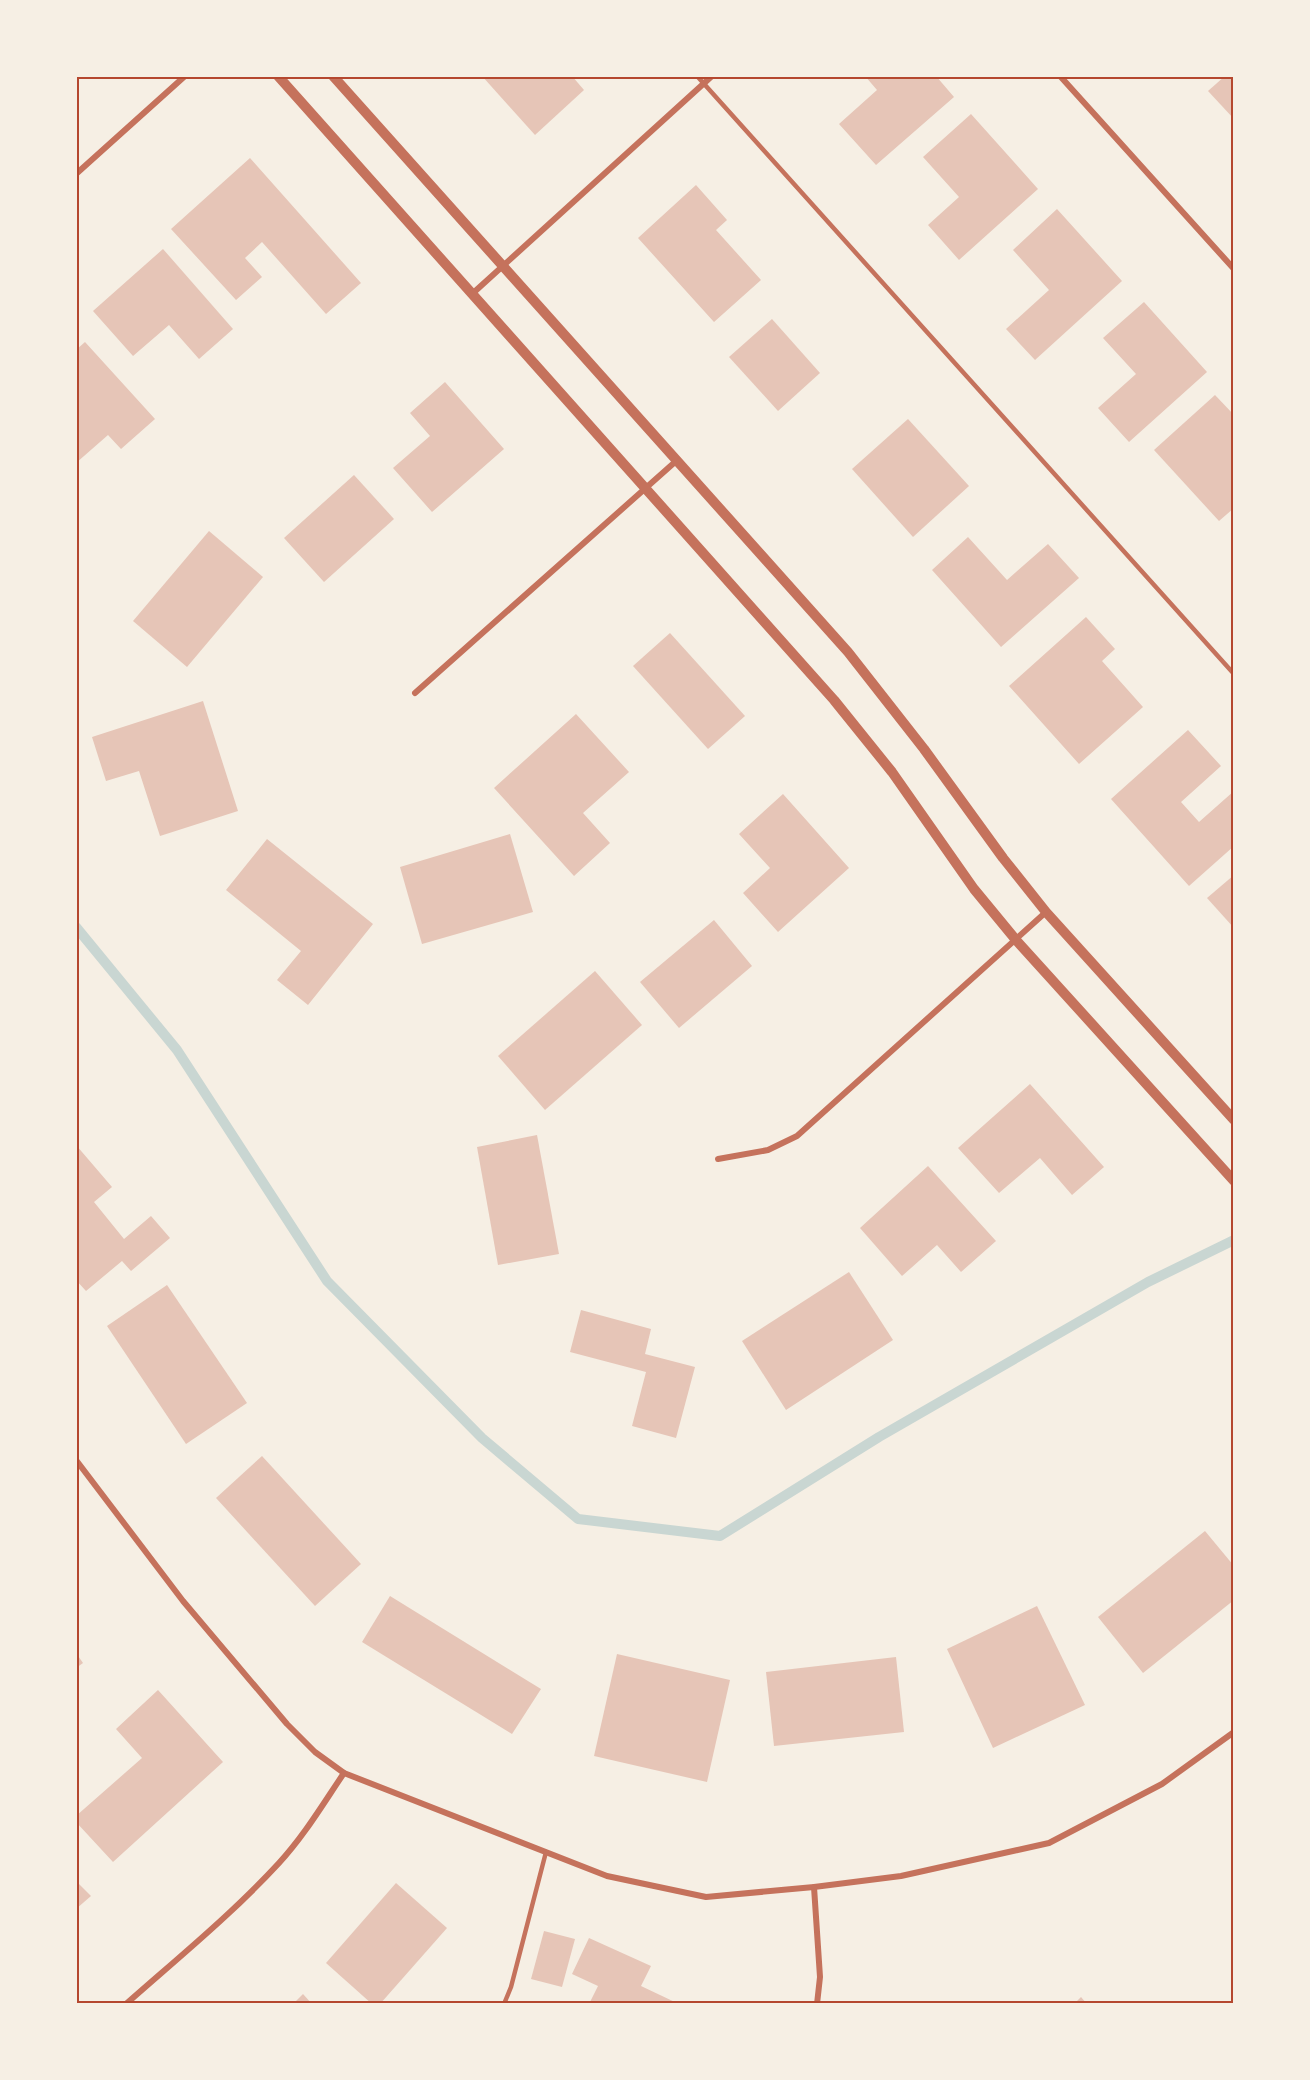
<svg xmlns="http://www.w3.org/2000/svg" width="1310" height="2080" font-family="'PT Sans',sans-serif">
	<style>
		.lines { fill: none; stroke-linecap: round; stroke-linejoin: round }
		.stream { stroke: #c9d6d2; stroke-width: 10 }
		.building { fill: #e6c5b7 }
		.service { stroke: #c5725c; stroke-width: 4.5 }
		.minor { stroke: #c5725c; stroke-width: 6 }
		.tertiary { stroke: #c5725c; stroke-width: 10 }
		.neatline { fill: none; stroke: #b5482f; stroke-width: 2 }
	</style>
	<rect width="100%" height="100%" fill="#f6efe4"/>
	<g class="lines">
		<polyline class="stream" points="76,927 177,1050 327,1281 482,1438 578,1519 720,1536 879,1437 1148,1282 1234,1240"/>
	</g>
	<g class="building">
		<polygon points="482,76 572,76 584,90 535,135"/>
		<polygon points="865,76 936,76 954,97 876,165 839,124 877,90"/>
		<polygon points="1225,76 1234,76 1234,119 1208,91"/>
		<polygon points="971,114 1038,189 959,260 928,225 959,197 923,157"/>
		<polygon points="250,158 361,283 326,314 262,242 245,258 262,277 236,300 171,229"/>
		<polygon points="696,185 727,220 716,230 761,280 714,322 638,238"/>
		<polygon points="1057,209 1122,281 1035,360 1006,329 1049,290 1013,250"/>
		<polygon points="163,249 233,329 199,359 169,325 133,356 93,311"/>
		<polygon points="1144,302 1207,372 1129,442 1098,408 1136,374 1103,338"/>
		<polygon points="772,319 820,373 778,411 729,357"/>
		<polygon points="85,342 155,419 121,449 108,435 76,463 76,350"/>
		<polygon points="445,382 504,449 432,512 393,468 430,436 410,413"/>
		<polygon points="1215,395 1234,415 1234,508 1219,521 1154,450"/>
		<polygon points="908,419 969,486 913,537 852,469"/>
		<polygon points="354,475 394,519 324,582 284,538"/>
		<polygon points="209,531 263,577 187,667 133,621"/>
		<polygon points="968,537 1007,580 1048,544 1079,578 1001,647 932,570"/>
		<polygon points="1086,617 1115,649 1102,661 1143,707 1079,764 1009,686"/>
		<polygon points="670,633 745,716 708,749 633,666"/>
		<polygon points="203,701 238,811 160,836 139,771 106,781 92,737"/>
		<polygon points="576,714 629,772 583,813 610,843 574,876 494,788"/>
		<polygon points="1188,730 1221,766 1181,802 1199,822 1234,791 1234,846 1189,886 1111,799"/>
		<polygon points="783,794 849,868 778,932 743,893 770,868 739,834"/>
		<polygon points="510,834 533,912 422,944 400,867"/>
		<polygon points="267,839 373,924 308,1005 277,980 301,951 226,890"/>
		<polygon points="1234,875 1234,928 1207,898"/>
		<polygon points="714,920 752,966 679,1028 640,982"/>
		<polygon points="595,971 642,1025 545,1110 498,1056"/>
		<polygon points="1030,1084 1104,1167 1072,1195 1040,1158 999,1193 958,1148"/>
		<polygon points="537,1135 559,1254 498,1265 477,1147"/>
		<polygon points="76,1145 112,1187 94,1202 124,1239 151,1216 170,1238 131,1271 122,1261 86,1291 76,1280"/>
		<polygon points="928,1166 996,1241 961,1272 937,1245 902,1276 860,1228"/>
		<polygon points="849,1272 893,1340 786,1410 742,1341"/>
		<polygon points="167,1285 247,1403 186,1444 107,1326"/>
		<polygon points="581,1310 651,1329 645,1354 695,1367 676,1438 632,1426 646,1372 570,1352"/>
		<polygon points="262,1456 361,1564 315,1606 216,1498"/>
		<polygon points="1205,1531 1234,1566 1234,1600 1143,1673 1098,1617"/>
		<polygon points="390,1596 541,1689 512,1734 362,1642"/>
		<polygon points="1037,1606 1085,1705 993,1748 947,1649"/>
		<polygon points="76,1653 83,1663 76,1668"/>
		<polygon points="617,1654 730,1680 707,1782 594,1756"/>
		<polygon points="896,1657 904,1732 774,1746 766,1672"/>
		<polygon points="158,1690 223,1762 113,1862 76,1822 76,1816 142,1758 116,1729"/>
		<polygon points="76,1881 91,1896 76,1909"/>
		<polygon points="396,1883 447,1928 380,2004 372,2004 326,1963"/>
		<polygon points="544,1931 575,1939 562,1987 531,1979"/>
		<polygon points="589,1938 651,1966 641,1986 679,2004 589,2004 598,1986 572,1974"/>
		<polygon points="303,1994 312,2004 293,2004"/>
		<polygon points="1081,1997 1087,2004 1074,2004"/>
	</g>
	<g class="lines">
		<g class="service">
			<polyline points="697,76 1234,674"/>
			<polyline points="504,2004 511,1987 546,1852"/>
		</g>
		<g class="minor">
			<polyline points="1060,76 1234,269"/>
			<polyline points="76,174 185,76"/>
			<polyline points="472,294 712,76"/>
			<polyline points="415,693 675,462"/>
			<polyline points="718,1159 768,1150 797,1136 1046,912"/>
			<polyline points="76,1460 183,1601 287,1724 315,1752 344,1773 607,1876 706,1897 814,1887 901,1876 1049,1843 1162,1784 1234,1732"/>
			<polyline points="814,1887 820,1977 817,2004"/>
			<path d="M126,2004C178,1958 232,1914 279,1863C304,1836 323,1804 344,1773"/>
		</g>
		<g class="tertiary">
			<polyline points="278,76 834,700 892,772 974,889 1016,940 1234,1181"/>
			<polyline points="333,76 848,652 924,749 1003,858 1046,912 1234,1120"/>
		</g>
	</g>
	<rect width="1310" height="2080" fill="none" stroke="#f6efe4" stroke-width="156"/>
	<rect x="78" y="78" width="1154" height="1924" class="neatline"/>
</svg>
